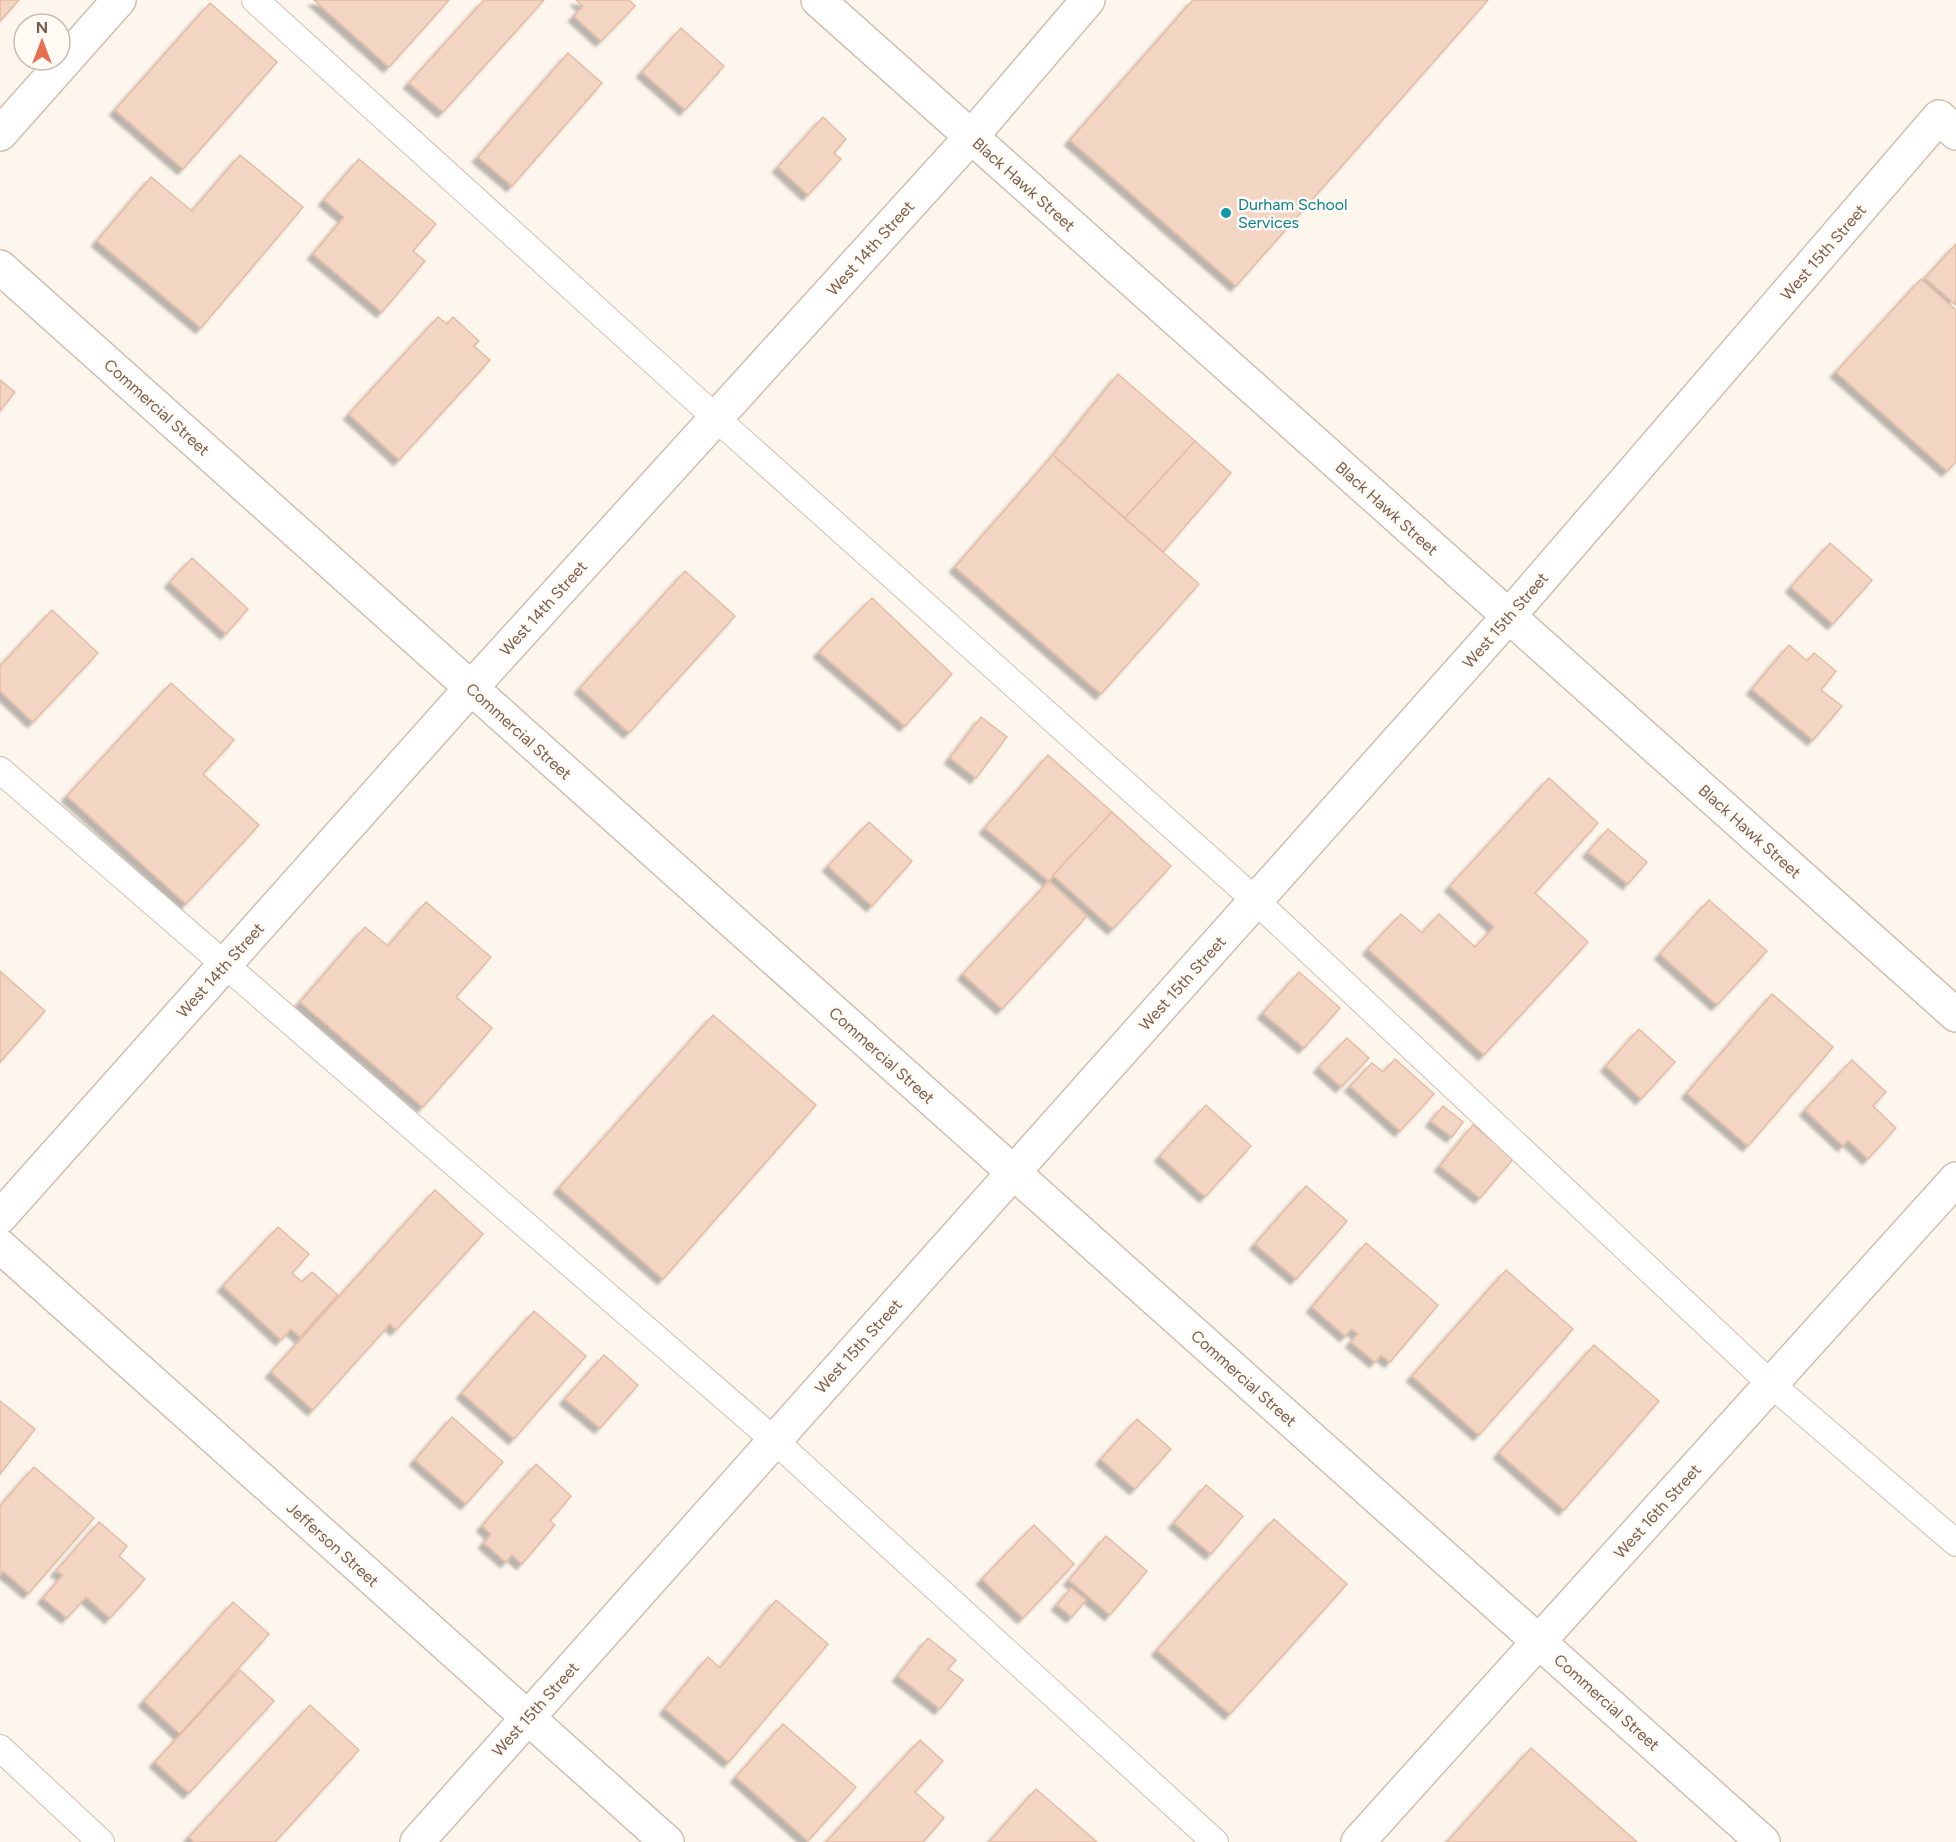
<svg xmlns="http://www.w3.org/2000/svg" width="1956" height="1842" font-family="Figtree,sans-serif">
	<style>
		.building { fill: #f3d5c3; stroke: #e6bba3; stroke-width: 1.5; filter: url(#shadow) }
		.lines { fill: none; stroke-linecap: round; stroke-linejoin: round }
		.service-casing { stroke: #d1beb0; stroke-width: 28 }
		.minor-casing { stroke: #d1beb0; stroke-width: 36 }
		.tertiary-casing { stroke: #d1beb0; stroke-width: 36 }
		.service { stroke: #fff; stroke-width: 26 }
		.minor { stroke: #fff; stroke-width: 33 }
		.tertiary { stroke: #fff; stroke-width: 33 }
		.culture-dot { fill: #0f9aa8; stroke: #fffaf3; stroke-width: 2 }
		.labels { text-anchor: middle; stroke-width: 5; stroke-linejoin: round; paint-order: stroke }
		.street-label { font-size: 16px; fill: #7a5c4d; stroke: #fffaf3 }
		.culture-label { font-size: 16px; fill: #0d838f; stroke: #fffaf3; text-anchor: start }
	</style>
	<defs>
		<filter id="shadow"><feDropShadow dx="-5.5" dy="5.5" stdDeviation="1.5" flood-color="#0004"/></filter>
	</defs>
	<rect width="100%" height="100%" fill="#fdf6ec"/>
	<g class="building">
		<polygon points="0,0 19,0 0,21"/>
		<polygon points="314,0 449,0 389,67"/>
		<polygon points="484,0 544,0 443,112 409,83"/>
		<polygon points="576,0 629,0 635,6 601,41 574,16 583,6"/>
		<polygon points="1193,0 1488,0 1236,286 1070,140"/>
		<polygon points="210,3 277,62 183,169 115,110"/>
		<polygon points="681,28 724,66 685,110 642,72"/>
		<polygon points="568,53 602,83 512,186 478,157"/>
		<polygon points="823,117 846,139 834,153 841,159 808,195 778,167"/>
		<polygon points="240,155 303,207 201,328 97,241 151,177 192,211"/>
		<polygon points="359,159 436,224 413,251 425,261 382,312 313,254 344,217 324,200"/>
		<polygon points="1956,244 1956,305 1925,278"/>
		<polygon points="1921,279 1956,310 1956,462 1947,471 1836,372"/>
		<polygon points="438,317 447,324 453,317 479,341 474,346 490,360 399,460 349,414"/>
		<polygon points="1118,374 1195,441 1125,518 1053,455"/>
		<polygon points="0,380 15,392 0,411"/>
		<polygon points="1195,441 1231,473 1163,552 1125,518"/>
		<polygon points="1053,455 1199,584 1101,694 955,567"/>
		<polygon points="1830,543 1872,580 1833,624 1791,587"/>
		<polygon points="192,558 248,609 226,634 170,582"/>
		<polygon points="685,571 735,616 629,733 580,688"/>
		<polygon points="872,598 952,674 905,726 819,652"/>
		<polygon points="52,610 98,653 33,722 0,691 0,666"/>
		<polygon points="1789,645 1807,661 1814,653 1836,671 1821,690 1842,706 1813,740 1752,689"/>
		<polygon points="171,683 234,740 203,774 259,825 186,904 67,796"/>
		<polygon points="981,717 1007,737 976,778 950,758"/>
		<polygon points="1048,755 1112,812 1049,881 985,828"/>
		<polygon points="1549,778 1598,823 1535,893 1588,942 1484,1055 1368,949 1401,914 1422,933 1439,914 1475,947 1494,927 1450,886"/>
		<polygon points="1112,812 1171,866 1113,929 1053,875"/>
		<polygon points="869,822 912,861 872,906 828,866"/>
		<polygon points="1608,829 1647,862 1628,884 1588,852"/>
		<polygon points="1049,881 1087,916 1002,1009 963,974"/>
		<polygon points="1709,900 1767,951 1717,1005 1660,954"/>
		<polygon points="426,902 491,957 456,997 492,1028 423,1107 300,1002 365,927 388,946"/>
		<polygon points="0,971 45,1011 0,1062"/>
		<polygon points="1299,972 1340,1008 1304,1048 1263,1013"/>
		<polygon points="1772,994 1833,1047 1748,1146 1687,1093"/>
		<polygon points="713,1015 816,1105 663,1279 559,1188"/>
		<polygon points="1639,1029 1675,1062 1641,1099 1606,1066"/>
		<polygon points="1347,1038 1369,1058 1341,1087 1319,1067"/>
		<polygon points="1395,1059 1434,1094 1400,1131 1350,1086 1372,1063 1383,1072"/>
		<polygon points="1852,1060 1886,1092 1873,1106 1896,1128 1868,1159 1848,1140 1843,1146 1805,1110"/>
		<polygon points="1206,1105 1251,1146 1205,1197 1160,1156"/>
		<polygon points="1443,1106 1463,1122 1452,1137 1431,1121"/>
		<polygon points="1473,1125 1514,1158 1480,1198 1440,1166"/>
		<polygon points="1306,1186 1347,1221 1296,1279 1255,1244"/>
		<polygon points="435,1190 483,1234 396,1330 390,1324 313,1410 271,1372"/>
		<polygon points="278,1227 309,1254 292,1273 302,1282 312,1272 338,1295 300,1337 291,1329 281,1340 223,1286"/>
		<polygon points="1366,1243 1438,1305 1390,1362 1381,1355 1375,1362 1351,1342 1358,1334 1352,1329 1345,1336 1312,1307"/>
		<polygon points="1506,1270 1573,1329 1479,1435 1412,1376"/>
		<polygon points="534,1311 586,1356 514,1439 462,1393"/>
		<polygon points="1594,1345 1659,1401 1564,1510 1499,1453"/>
		<polygon points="604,1355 638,1385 600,1428 565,1399"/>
		<polygon points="0,1401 35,1429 0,1474"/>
		<polygon points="452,1417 503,1462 466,1504 415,1460"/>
		<polygon points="1137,1419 1171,1449 1135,1489 1101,1459"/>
		<polygon points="536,1464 571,1496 550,1521 555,1525 522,1564 512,1555 506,1562 484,1543 491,1534 482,1526"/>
		<polygon points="34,1467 94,1518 29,1593 3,1571 0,1575 0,1506"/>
		<polygon points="1206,1485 1243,1516 1211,1554 1174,1523"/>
		<polygon points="1274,1519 1347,1584 1230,1714 1157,1650"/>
		<polygon points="99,1522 127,1546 119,1556 145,1579 110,1618 86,1597 67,1618 43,1598 63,1575 56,1571"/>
		<polygon points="1034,1525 1074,1564 1023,1618 982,1579"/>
		<polygon points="1106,1536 1147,1571 1110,1615 1069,1580"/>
		<polygon points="1071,1588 1086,1600 1072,1617 1057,1605"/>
		<polygon points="776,1600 828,1644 729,1762 665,1709 708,1657 720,1668"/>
		<polygon points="233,1602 269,1634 180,1734 144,1701"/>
		<polygon points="928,1638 956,1660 948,1669 963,1680 940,1709 898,1676"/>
		<polygon points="240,1670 274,1701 189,1793 155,1762"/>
		<polygon points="310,1705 359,1750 275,1842 194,1842 189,1837"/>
		<polygon points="783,1724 856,1787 808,1841 736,1777"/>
		<polygon points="920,1740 943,1761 915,1792 944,1818 923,1842 826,1842"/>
		<polygon points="1531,1748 1637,1842 1447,1842"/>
		<polygon points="1036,1789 1097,1842 989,1842"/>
	</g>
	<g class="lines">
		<g class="service-casing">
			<g id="service">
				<polyline points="255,0 716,418 1255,900 1771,1384 1956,1543"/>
				<polyline points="0,770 774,1440 1215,1842"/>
				<polyline points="0,1748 101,1842"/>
			</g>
		</g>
		<g class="minor-casing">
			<g id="minor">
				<polyline points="818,0 1956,1015"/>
				<polyline points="0,134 119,0"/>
				<polyline points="0,1217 471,688 971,137 1088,0"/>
				<polyline points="0,1246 667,1842"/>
				<polyline points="417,1842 1509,616 1939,117 1956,133"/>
				<polyline points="1358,1842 1956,1179"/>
			</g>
		</g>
		<g class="tertiary-casing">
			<polyline id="tertiary" points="0,267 1763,1842"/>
		</g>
		<use href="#service" class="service"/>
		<use href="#minor" class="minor"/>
		<use href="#tertiary" class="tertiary"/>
	</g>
	<circle class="culture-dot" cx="1226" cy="213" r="6"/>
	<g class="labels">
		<g class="street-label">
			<text transform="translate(1024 184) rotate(42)" y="6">Black Hawk Street</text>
			<text transform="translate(870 248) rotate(-48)" y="6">West 14th Street</text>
			<text transform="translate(1823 252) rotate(-49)" y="6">West 15th Street</text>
			<text transform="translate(157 407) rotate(42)" y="6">Commercial Street</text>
			<text transform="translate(1387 508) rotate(42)" y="6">Black Hawk Street</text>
			<text transform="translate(543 608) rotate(-48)" y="6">West 14th Street</text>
			<text transform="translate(1505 620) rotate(-49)" y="6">West 15th Street</text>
			<text transform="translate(519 731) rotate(42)" y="6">Commercial Street</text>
			<text transform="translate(1750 831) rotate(42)" y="6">Black Hawk Street</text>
			<text transform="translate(220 970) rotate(-48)" y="6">West 14th Street</text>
			<text transform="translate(1182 983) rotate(-48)" y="6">West 15th Street</text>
			<text transform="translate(882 1055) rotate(42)" y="6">Commercial Street</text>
			<text transform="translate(858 1346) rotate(-48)" y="6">West 15th Street</text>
			<text transform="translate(1244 1378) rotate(42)" y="6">Commercial Street</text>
			<text transform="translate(1657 1511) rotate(-48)" y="6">West 16th Street</text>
			<text transform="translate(333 1544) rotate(42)" y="6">Jefferson Street</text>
			<text transform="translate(1607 1702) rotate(42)" y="6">Commercial Street</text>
			<text transform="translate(535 1709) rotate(-48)" y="6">West 15th Street</text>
		</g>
		<g class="culture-label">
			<text x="1238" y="210">Durham School<tspan x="1238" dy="18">Services</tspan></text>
		</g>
	</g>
	<g transform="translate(42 42)"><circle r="28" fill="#fffaf3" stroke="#cabbb1" stroke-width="1.5"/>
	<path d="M0-4.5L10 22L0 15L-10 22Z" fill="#e76f51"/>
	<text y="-9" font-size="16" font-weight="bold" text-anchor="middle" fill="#7a5c4d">N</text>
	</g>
</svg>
